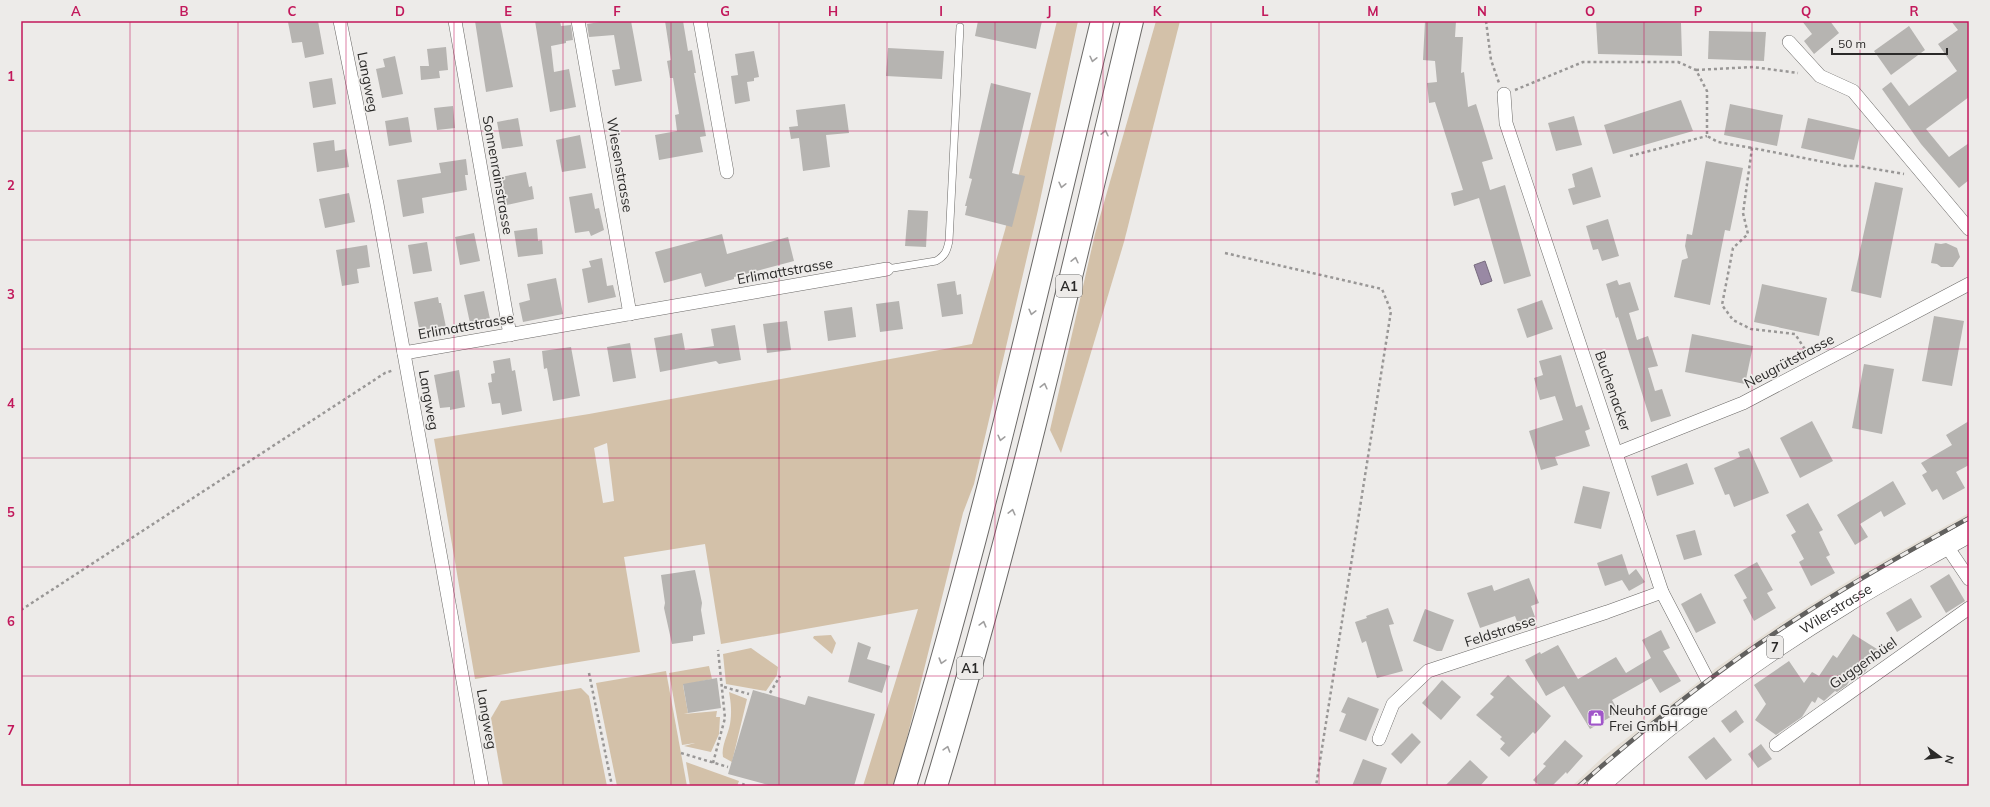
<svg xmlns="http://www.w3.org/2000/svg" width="1990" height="807" font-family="Mulish,sans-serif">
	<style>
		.built { fill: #e5dfd6 }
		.green { fill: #d3c1a9; fill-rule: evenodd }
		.water { fill: #9989a4; stroke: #786c7f }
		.building { fill: #b6b4b1 }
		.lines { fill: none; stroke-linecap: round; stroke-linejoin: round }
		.service-casing { stroke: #6b6967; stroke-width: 8 }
		.minor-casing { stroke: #6b6967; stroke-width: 14 }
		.primary-casing { stroke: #6b6967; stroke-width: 22 }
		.motorway-casing { stroke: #6b6967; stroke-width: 24 }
		.path { stroke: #999796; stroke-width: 2.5; stroke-dasharray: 3 3; stroke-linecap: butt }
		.service { stroke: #fff; stroke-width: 7 }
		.minor { stroke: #fff; stroke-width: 13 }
		.primary { stroke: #fff; stroke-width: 21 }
		.motorway { stroke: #fff; stroke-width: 22 }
		.rail-casing { stroke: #62615f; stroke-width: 4.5 }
		.rail { stroke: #edebe9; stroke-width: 3; stroke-dasharray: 9; stroke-linecap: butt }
		.oneway { stroke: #a09f9f }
		.grid { fill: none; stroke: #c2185b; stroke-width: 1; stroke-opacity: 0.55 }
		.labels { text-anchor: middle; stroke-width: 3.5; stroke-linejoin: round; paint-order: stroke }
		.shield { fill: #edebe9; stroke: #656463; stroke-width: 1 }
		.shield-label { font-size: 13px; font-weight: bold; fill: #2b2a29 }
		.street-label { font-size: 14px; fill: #2b2a29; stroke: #edebe9 }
		.poi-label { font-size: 14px; fill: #2b2a29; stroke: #edebe9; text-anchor: start }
		.neatline { fill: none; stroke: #c2185b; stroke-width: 1.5 }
		.grid-label { font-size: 13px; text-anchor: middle; font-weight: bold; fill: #c2185b }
	</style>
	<rect width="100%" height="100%" fill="#edebe9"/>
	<polygon class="built" points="1969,513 1969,523 1607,766 1586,786 1572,786 1604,756 1716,668 1781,623 1863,572"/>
	<g class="green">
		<path d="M1057,21H1078L1038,210L974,484L963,513L895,786H863L918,609L721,644L705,544L624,557L640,652L475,679L434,439L589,414L972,344L1005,230ZM607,443L614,501L603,503L594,448Z"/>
		<polygon points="1156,21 1180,21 1124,242 1061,453 1050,430 1095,234"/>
		<polygon points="831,635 836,643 832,654 813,638 814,636"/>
		<polygon points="751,648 778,667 777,675 766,691 726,684 723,654"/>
		<polygon points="709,666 712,679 683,685 688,713 684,714 717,711 716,717 720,717 719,734 711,752 684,746 695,743 682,745 669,673"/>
		<polygon points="666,671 687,786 617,786 596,683"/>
		<polygon points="581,688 589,696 607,786 503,786 491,718 501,701"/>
		<path d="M729,692L747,699L732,762L723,757C721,746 728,735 730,724C732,713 731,703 729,692Z"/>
		<polygon points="686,762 739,781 737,786 690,786"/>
	</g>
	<polygon class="water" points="1485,261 1492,281 1481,285 1474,265"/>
	<g class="building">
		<polygon points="295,21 318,21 324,54 305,58 302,42 292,43 288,22"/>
		<polygon points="475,21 500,21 513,87 486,92"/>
		<polygon points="535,21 560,21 561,26 571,25 573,40 566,41 566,43 551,46 554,72 569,69 576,107 550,112"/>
		<polygon points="606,21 631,21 642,81 615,86 612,70 620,69 614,35 589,37 587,24"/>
		<polygon points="665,21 683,21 688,51 692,50 696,73 694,73 706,136 700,137 703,152 659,160 655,135 677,131 675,115 679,114 673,78 670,78 667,61 671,60"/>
		<polygon points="978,21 1042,21 1036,49 975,36"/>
		<polygon points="1425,21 1456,21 1455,37 1463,37 1461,73 1464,72 1468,107 1476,104 1493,159 1482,162 1490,190 1505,185 1531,276 1504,284 1479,198 1454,206 1451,193 1463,190 1435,102 1429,103 1427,83 1437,82 1435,61 1423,60"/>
		<polygon points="1596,21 1681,23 1682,56 1598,54"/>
		<polygon points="1802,21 1830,21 1839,33 1814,54 1804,41 1812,34"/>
		<polygon points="1951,21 1969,21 1969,97 1926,129 1949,157 1969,143 1969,180 1959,188 1921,144 1882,89 1891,82 1909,106 1957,71 1938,44 1958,30"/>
		<polygon points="1909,26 1925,50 1891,75 1874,51"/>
		<polygon points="1709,31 1766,32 1764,61 1708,59"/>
		<polygon points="446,47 448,70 439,71 440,78 421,80 420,66 429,66 427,49"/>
		<polygon points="888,48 944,51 942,79 886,76"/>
		<polygon points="754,51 759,77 754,78 754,81 747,82 750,101 735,104 731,76 738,75 735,54"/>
		<polygon points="395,56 403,94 382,98 376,69 385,67 383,59"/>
		<polygon points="332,78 336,104 313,108 309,82"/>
		<polygon points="991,83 1031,93 1012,173 1025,176 1012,227 965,215 967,206 965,206 972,179 969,178"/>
		<polygon points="1681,100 1693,131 1613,154 1604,125"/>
		<polygon points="845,104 849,133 826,135 830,167 803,171 799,138 791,139 789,127 798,126 796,110"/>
		<polygon points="1730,104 1783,115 1777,146 1724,135"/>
		<polygon points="453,106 455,128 437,130 434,108"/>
		<polygon points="1574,116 1582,145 1556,151 1548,123"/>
		<polygon points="408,117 412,142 389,146 385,121"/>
		<polygon points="518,118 523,146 502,149 497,122"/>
		<polygon points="1808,118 1861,130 1854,160 1801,148"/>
		<polygon points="580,135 586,168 562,172 556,140"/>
		<polygon points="334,140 335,151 346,149 349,167 317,172 313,143"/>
		<polygon points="466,159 468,175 465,175 467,190 422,198 424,213 403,217 397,180 441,173 439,163"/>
		<polygon points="1706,161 1743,168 1730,231 1725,230 1710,305 1674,297 1682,260 1688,258 1685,246 1687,234 1692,235"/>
		<polygon points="1592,167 1601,197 1573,205 1568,189 1575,187 1572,174"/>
		<polygon points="526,172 529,187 532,186 534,199 507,205 501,177"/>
		<polygon points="1875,182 1903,188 1881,298 1851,291"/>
		<polygon points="349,193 355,222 325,228 319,199"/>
		<polygon points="592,193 595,209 599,208 604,230 591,236 589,231 575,233 569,197"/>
		<polygon points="908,210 928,211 926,247 905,246"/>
		<polygon points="1608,219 1619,256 1602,261 1598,249 1593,250 1586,226"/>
		<polygon points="537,228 538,241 542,240 543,254 518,257 514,231"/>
		<polygon points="474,233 480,261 460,265 455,237"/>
		<polygon points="722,234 727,254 788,237 794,261 734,277 734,279 705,287 701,273 664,283 655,252"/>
		<polygon points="427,242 432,271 413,274 408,245"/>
		<polygon points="1935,243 1941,244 1946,243 1957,248 1960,257 1953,267 1941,267 1937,264 1931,263"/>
		<polygon points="367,245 370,267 357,269 359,283 342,286 336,250"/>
		<polygon points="602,258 607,286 613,285 616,297 588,303 582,269 591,267 589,261"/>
		<polygon points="556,278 563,314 523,322 519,303 530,300 527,284"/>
		<polygon points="1617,280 1619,285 1630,282 1639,310 1629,313 1637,340 1648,336 1658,366 1648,368 1655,391 1662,389 1671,416 1651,422 1618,317 1616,318 1606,284"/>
		<polygon points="955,281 957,295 961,294 963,314 942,317 937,284"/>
		<polygon points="1762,284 1827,298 1819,336 1754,322"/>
		<polygon points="484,291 490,319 470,323 464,295"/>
		<polygon points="438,297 439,303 441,303 446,327 420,333 414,302"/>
		<polygon points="1542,300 1553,329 1527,338 1517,309"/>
		<polygon points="899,301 903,329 880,332 876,304"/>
		<polygon points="852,307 856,337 828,341 824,311"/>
		<polygon points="1934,316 1964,321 1952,386 1922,381"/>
		<polygon points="787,321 791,350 767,353 763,324"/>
		<polygon points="735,325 741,360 719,364 716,361 660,372 654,338 682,333 685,350 714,346 711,329"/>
		<polygon points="1692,334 1753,346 1745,384 1685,372"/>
		<polygon points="630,343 636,378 613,382 607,347"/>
		<polygon points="571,347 580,396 553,401 547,368 544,369 542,351"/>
		<polygon points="1561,355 1576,407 1582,405 1590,429 1585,431 1590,446 1555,457 1558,465 1541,470 1529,431 1563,420 1555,396 1540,400 1534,378 1543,375 1539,361"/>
		<polygon points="510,358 512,371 515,370 522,411 502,415 500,403 492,404 488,383 492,382 491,374 495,373 493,361"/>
		<polygon points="1864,364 1894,369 1882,434 1852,428"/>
		<polygon points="459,370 465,407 450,410 450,407 440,408 434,375"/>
		<polygon points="1812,421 1833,461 1800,478 1780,438"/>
		<polygon points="1969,421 1969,465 1956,472 1965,488 1943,500 1937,489 1932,492 1922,475 1927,472 1921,463 1952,445 1946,435"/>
		<polygon points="1749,448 1769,493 1734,507 1729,494 1725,495 1714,468 1740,457 1738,452"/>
		<polygon points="1687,463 1694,484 1657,496 1651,476"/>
		<polygon points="1893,481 1906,504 1884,517 1881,511 1860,524 1868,537 1855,545 1837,515"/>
		<polygon points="1583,486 1610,492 1601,529 1574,523"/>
		<polygon points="1808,503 1823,530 1819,532 1830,555 1826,557 1835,573 1811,586 1799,562 1804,559 1791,535 1796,532 1786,515"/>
		<polygon points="1695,530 1702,555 1684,560 1676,535"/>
		<polygon points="1622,554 1629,575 1636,569 1645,582 1629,591 1622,580 1605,586 1597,563"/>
		<polygon points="1757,562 1773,590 1767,593 1776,608 1754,621 1743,600 1747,598 1734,575"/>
		<polygon points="695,570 702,603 701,610 705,634 693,636 693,641 672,644 664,608 665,603 661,575"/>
		<polygon points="1949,574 1965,601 1946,613 1930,586"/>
		<polygon points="1529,578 1539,603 1531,606 1535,617 1518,624 1515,616 1480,628 1467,593 1492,585 1494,591"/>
		<polygon points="1701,593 1716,623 1696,633 1681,604"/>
		<polygon points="1911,598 1922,617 1897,632 1886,613"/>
		<polygon points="1388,608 1394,624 1389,625 1391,633 1403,671 1377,678 1366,641 1362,643 1355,622 1367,618 1366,616"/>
		<polygon points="1425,609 1454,620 1442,651 1437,651 1413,641"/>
		<polygon points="1661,630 1670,648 1663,651 1681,681 1660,693 1651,678 1612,700 1619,712 1590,729 1564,686 1546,696 1525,660 1540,652 1541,654 1558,645 1578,679 1616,657 1626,673 1651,658 1642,640"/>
		<polygon points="1853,634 1877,649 1865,672 1857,678 1853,675 1847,685 1837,692 1835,691 1824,701 1818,697 1815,703 1812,701 1802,717 1776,735 1755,720 1766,704 1754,685 1789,661 1804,683 1812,672 1819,676 1833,655 1837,658"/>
		<polygon points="858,642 871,647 867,659 890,666 882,693 848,682"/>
		<polygon points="1508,675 1551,716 1535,734 1533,732 1509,757 1500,749 1505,743 1500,739 1502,737 1476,715 1494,697 1490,694"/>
		<polygon points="717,678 721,708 688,713 683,684"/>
		<polygon points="1442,680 1461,697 1441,720 1422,703"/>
		<polygon points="753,690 805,705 808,696 875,714 854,786 772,786 728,774"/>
		<polygon points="1348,697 1379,709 1366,741 1339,731 1346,714 1341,712"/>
		<polygon points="1736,710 1744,722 1730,733 1721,721"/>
		<polygon points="1412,733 1421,742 1401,764 1391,754"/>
		<polygon points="1714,737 1732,760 1706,780 1688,757"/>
		<polygon points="1565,740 1583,756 1567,774 1566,772 1552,786 1540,786 1533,780 1546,766 1543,764"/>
		<polygon points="1761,744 1772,759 1758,768 1748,754"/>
		<polygon points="1363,759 1387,768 1380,786 1352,786"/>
		<polygon points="1470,760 1488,777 1480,786 1445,786"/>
	</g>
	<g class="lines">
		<g class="service-casing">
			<path id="service" d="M887,269L936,261C945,256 947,251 949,241L960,27"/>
		</g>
		<g class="minor-casing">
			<g id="minor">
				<polyline points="340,21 377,204 482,786"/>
				<polyline points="455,21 510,335"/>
				<polyline points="578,21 630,314"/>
				<polyline points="700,21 727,172"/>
				<polyline points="1789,42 1820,76 1853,91 1969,229"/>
				<polyline points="1504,94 1506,123 1662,592 1713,690"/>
				<polyline points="404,353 887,269"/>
				<polyline points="1617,453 1743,403 1969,284"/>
				<polyline points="1946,545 1969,579"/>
				<polyline points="1379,739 1393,704 1428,671 1607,612 1662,592"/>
				<polyline points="1776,745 1969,608"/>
			</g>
		</g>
		<g class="primary-casing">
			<g id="primary">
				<path id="s1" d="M1598,786C1674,716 1759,655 1848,601C1887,576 1929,555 1969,532"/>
			</g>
		</g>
		<g class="motorway-casing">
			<g id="motorway">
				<path d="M905,786C982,534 1040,277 1102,21"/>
				<path d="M936,786C1012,534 1071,277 1132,21"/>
			</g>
		</g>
		<g class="path">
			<polyline points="1486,21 1491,60 1499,83"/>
			<polyline points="1696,70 1753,67 1798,73"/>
			<polyline points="1515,90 1583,62 1678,62 1696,70 1707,91 1707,136 1718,142 1752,148"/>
			<polyline points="1630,156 1707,136"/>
			<polyline points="1225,253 1382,289 1391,311 1316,786"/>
			<polyline points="1808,354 1795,334 1751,329 1733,320 1722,305 1733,248 1748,234 1743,213 1752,148 1845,166 1857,166 1904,174"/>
			<polyline points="21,610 385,373 394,370"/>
			<polyline points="589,673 612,786"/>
			<polyline points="724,687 749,694"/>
			<polyline points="770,693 780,676"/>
			<polyline points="681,753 728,767"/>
			<polyline points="713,763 725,718 718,650"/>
			<polyline points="743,786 744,782"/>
		</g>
		<use href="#service" class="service"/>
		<use href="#minor" class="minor"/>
		<use href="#primary" class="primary"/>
		<use href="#motorway" class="motorway"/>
		<g class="rail-casing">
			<path id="rail" d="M1579,786C1651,722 1726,663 1807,612C1860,578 1914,548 1969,518"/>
		</g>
		<use href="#rail" class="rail"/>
	</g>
	<defs><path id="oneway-chevron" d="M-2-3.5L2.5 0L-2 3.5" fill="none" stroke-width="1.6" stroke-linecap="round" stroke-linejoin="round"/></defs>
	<g class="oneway">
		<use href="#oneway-chevron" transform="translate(1093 59) rotate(103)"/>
		<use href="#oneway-chevron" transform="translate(1105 133) rotate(-77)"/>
		<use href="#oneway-chevron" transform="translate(1062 185) rotate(103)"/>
		<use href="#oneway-chevron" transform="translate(1075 260) rotate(-77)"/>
		<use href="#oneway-chevron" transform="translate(1032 312) rotate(104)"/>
		<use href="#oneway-chevron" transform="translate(1044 386) rotate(-76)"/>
		<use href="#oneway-chevron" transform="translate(1001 438) rotate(104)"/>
		<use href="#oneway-chevron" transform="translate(1012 512) rotate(-76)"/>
		<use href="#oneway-chevron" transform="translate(983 624) rotate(-75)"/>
		<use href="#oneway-chevron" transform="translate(942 661) rotate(106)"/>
		<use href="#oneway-chevron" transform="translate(947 749) rotate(-73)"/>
	</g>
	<path class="grid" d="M130,21V786M238,21V786M346,21V786M454,21V786M563,21V786M671,21V786M779,21V786M887,21V786M995,21V786M1103,21V786M1211,21V786M1319,21V786M1427,21V786M1536,21V786M1644,21V786M1752,21V786M1860,21V786M21,131H1969M21,240H1969M21,349H1969M21,458H1969M21,567H1969M21,676H1969"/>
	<defs>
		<g id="shop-square" transform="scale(0.9)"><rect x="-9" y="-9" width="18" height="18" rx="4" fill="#a056c9" stroke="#edebe9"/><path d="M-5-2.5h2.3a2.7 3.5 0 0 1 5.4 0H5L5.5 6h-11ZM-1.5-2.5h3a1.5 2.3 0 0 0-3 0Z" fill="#fff"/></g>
	</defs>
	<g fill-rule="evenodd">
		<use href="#shop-square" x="1596" y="718"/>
	</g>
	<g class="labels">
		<g class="shield">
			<rect x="1056" y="275" width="26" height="22" rx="3"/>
			<rect x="1767" y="636" width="16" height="22" rx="3"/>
			<rect x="957" y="657" width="26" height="22" rx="3"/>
		</g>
		<g class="shield-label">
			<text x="1069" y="291">A1</text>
			<text x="1775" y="652">7</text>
			<text x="970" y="673">A1</text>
		</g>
		<g class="street-label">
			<text transform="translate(368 82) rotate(79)" y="5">Langweg</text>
			<text transform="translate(620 165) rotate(80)" y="5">Wiesenstrasse</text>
			<text transform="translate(498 175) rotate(80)" y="5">Sonnenrainstrasse</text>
			<text transform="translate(785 271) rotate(-10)" y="5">Erlimattstrasse</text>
			<text transform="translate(466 326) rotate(-10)" y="5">Erlimattstrasse</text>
			<text transform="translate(1789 361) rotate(-28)" y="5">Neugrütstrasse</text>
			<text transform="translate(1613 391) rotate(71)" y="5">Buchenacker</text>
			<text transform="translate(429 400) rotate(80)" y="5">Langweg</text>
			<text dy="5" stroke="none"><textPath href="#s1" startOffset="297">Wilerstrasse</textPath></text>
			<text transform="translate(1500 631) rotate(-18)" y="5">Feldstrasse</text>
			<text transform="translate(1863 663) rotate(-35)" y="5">Guggenbüel</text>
			<text transform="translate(487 719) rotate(80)" y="5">Langweg</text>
		</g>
		<g class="poi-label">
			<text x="1609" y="715">Neuhof Garage<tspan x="1609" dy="16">Frei GmbH</tspan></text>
		</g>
	</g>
	<rect width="1990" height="807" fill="none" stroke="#edebe9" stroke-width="44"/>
	<g transform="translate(1940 757) rotate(105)" stroke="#edebe9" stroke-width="3" paint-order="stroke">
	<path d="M0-3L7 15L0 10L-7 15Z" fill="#2b2a29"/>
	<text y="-6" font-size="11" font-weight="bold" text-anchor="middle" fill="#2b2a29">N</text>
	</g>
	<path d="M1832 48v6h115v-6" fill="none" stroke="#2b2a29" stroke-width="2"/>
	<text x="1838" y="48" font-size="12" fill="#2b2a29" stroke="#edebe9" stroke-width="3" paint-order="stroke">50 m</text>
	<rect x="22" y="22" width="1946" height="763" class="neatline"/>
	<g class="grid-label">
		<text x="76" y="16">A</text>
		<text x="184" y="16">B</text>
		<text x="292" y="16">C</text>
		<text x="400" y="16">D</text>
		<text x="508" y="16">E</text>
		<text x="617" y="16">F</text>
		<text x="725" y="16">G</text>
		<text x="833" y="16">H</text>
		<text x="941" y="16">I</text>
		<text x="1049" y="16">J</text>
		<text x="1157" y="16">K</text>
		<text x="1265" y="16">L</text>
		<text x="1373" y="16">M</text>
		<text x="1482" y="16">N</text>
		<text x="1590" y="16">O</text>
		<text x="1698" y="16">P</text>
		<text x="1806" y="16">Q</text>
		<text x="1914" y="16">R</text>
		<text x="11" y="81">1</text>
		<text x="11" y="190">2</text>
		<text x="11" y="299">3</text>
		<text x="11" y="408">4</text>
		<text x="11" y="517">5</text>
		<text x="11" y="626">6</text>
		<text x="11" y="735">7</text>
	</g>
</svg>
